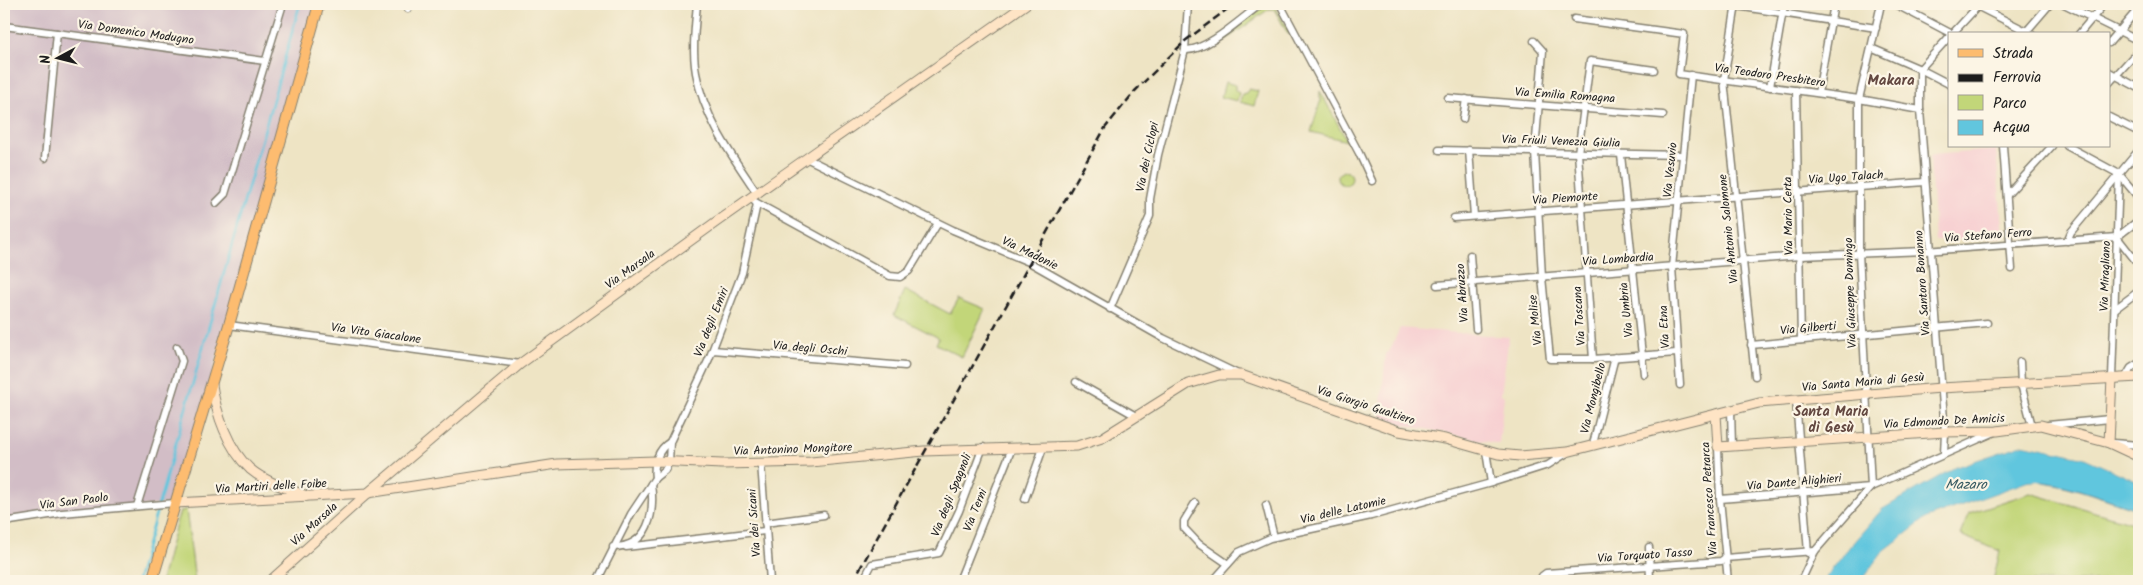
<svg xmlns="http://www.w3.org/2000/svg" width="2143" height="585" font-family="Kalam,sans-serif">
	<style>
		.built { fill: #f7cfd1 }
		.industrial { fill: #d2bdc6 }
		.green { fill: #c2d679; stroke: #6f794a }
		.water { fill: #61c6de; stroke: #3e717d }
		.pier { fill: #eee4c4 }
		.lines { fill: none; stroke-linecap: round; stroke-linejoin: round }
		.stream { stroke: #61c6de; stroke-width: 2.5 }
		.street-casing { stroke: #858070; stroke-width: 9 }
		.secondary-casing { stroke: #858070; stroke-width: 11 }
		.primary-casing { stroke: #858070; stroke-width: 12 }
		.street { stroke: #fff; stroke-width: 6 }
		.secondary { stroke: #fee4c5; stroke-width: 9 }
		.primary { stroke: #fdbc6f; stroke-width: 10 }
		.rail { stroke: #1c1c1c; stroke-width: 2.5; stroke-dasharray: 8 4; stroke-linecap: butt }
		.labels { text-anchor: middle; stroke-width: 4.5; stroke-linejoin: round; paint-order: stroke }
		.street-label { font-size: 12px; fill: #1c1c1c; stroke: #fcf5e5 }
		.neighbourhood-label { font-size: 14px; font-weight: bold; fill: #634841; stroke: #fcf5e5 }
		.water-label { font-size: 14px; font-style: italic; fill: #345860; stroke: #fcf5e5 }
		.quarter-label { font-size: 15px; font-weight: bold; fill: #634841; stroke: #fcf5e5 }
	</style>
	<rect width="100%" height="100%" fill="#fcf5e5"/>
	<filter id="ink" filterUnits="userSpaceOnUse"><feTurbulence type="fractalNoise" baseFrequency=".02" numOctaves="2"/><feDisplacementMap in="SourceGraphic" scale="10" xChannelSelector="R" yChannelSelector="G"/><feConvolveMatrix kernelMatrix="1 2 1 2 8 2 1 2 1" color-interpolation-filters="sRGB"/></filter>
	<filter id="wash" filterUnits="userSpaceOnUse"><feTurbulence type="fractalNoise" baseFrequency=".0096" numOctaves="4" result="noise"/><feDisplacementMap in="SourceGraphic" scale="20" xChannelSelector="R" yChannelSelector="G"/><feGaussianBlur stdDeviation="1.12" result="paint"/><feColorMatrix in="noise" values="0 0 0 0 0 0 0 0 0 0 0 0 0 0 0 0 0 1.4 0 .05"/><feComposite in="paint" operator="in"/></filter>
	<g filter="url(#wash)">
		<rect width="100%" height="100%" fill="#eee4c4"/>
		<g class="built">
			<polygon points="1996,150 2003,237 1935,241 1930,155"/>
			<polygon points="1400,328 1509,337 1501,394 1504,396 1499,444 1406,425 1380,416 1386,352 1389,352"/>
		</g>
		<polygon class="industrial" points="4,4 319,4 175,503 4,522"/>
		<g class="green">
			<polygon points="1271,4 1276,8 1290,33 1288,34 1274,9 1269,9 1224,41 1221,37 1264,6"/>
			<polygon points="1225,82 1235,85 1235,90 1239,93 1237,101 1221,97"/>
			<polygon points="1249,89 1258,91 1254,106 1240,102 1242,94 1246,93"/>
			<polygon points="1320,91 1347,141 1311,132 1320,102"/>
			<circle cx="1345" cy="178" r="7"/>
			<polygon points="905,290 950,314 959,298 985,309 962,357 936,344 939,338 894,315"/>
			<polygon points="2030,493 2139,525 2139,581 1993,581 2000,551 1960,535 1969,513"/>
			<polygon points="186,509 195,581 161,581 177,520 180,512"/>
		</g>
		<path class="water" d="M2024,444L2083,457L2139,482V510C2110,501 2055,478 2027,482L1927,518L1884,551L1862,581H1823L1849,547L1882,509L1955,467Z"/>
		<g class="pier">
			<polygon points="2024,442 2084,455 2139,479 2139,482 2083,457 2024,444 1955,467 1882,509 1849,547 1823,581 1820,581 1847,545 1881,507 1954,465"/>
			<polygon points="2039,481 2139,510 2139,512 2055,487 2039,483 2028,485 1929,521 1886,553 1865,581 1862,581 1884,551 1927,518 2027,482"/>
		</g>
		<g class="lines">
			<polyline class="stream" points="137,581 300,4"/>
		</g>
	</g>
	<g filter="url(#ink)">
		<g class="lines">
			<g class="street-casing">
				<g id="street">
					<path d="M697,4C695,27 692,50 696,73C704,118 732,156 757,193"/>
					<polyline points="1280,4 1359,153 1372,181"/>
					<polyline points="1724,4 1876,28"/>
					<polyline points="1736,4 1724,80 1755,376"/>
					<polyline points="1895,4 1952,34"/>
					<polyline points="1973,4 2032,34"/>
					<polyline points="2064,4 2139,41"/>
					<polyline points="408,9 409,4"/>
					<polyline points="1574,19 1684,34 1679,74 1859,99 1920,110 1920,69 1871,48 1859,99 1859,253 1871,487 1720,499"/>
					<polyline points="4,26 265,61"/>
					<polyline points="2025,33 2050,4"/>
					<polyline points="1952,34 1979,5"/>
					<polyline points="2079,34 2104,4"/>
					<polyline points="1949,37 1920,69 1949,84"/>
					<polyline points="1534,41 1543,51 1535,152 1542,277 1550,359 1593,359 1677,353"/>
					<polyline points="2109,43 2139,8"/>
					<polyline points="1871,48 1881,4"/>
					<path d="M1185,50C1206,52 1244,16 1261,4"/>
					<polyline points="2109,72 2139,88"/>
					<polyline points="2109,83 2139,50"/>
					<polyline points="1770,87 1784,4"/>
					<polyline points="1796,90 1801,340"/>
					<polyline points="1818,93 1834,4"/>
					<polyline points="1448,98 1663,115"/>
					<polyline points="1920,110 1945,432 1944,454"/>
					<polyline points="2109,117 2139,132"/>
					<polyline points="1463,119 1466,99"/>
					<polyline points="2003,146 2012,269"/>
					<polyline points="2067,146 2119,174 2139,198"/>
					<polyline points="1439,150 1682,155"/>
					<polyline points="1469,150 1474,216"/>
					<polyline points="1621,155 1644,374"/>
					<polyline points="45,158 57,33"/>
					<polyline points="806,158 953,230 1029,262 1163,338 1238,374"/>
					<polyline points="2007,195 2052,146"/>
					<polyline points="755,202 890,276 900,277 909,271 938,223"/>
					<polyline points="216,203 225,194 283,4"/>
					<polyline points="1454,218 1925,182"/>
					<polyline points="2117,237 2139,265"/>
					<polyline points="2117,237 2139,220"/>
					<polyline points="2067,241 2071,232 2139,150"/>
					<polyline points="1470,255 1476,329"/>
					<polyline points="1437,285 1800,256 1925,251 2117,237"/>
					<polyline points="1110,309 1150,216 1150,199 1158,155 1185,50 1188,4"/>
					<polyline points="2115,309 2139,291"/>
					<polyline points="229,325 520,364"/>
					<polyline points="1751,345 1987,323"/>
					<polyline points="713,350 905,366"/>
					<polyline points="1593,359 1578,153 1590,61 1654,70"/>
					<polyline points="2020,362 2021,384 2032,426"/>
					<polyline points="2112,378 2119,174"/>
					<polyline points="2125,378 2131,368 2139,363"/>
					<polyline points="1076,382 1136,416"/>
					<polyline points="1680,385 1672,267 1691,75"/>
					<polyline points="1796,400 1808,553"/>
					<polyline points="1731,410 1732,446"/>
					<polyline points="2048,425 2110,419"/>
					<polyline points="2113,443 2139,445"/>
					<polyline points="1593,444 1615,357"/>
					<polyline points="1718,447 1720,499 1728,581"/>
					<polyline points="1486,451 1491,483 1548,465 1567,453"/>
					<polyline points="761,463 770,581"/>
					<path d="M655,478C653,464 658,449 670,442"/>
					<polyline points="1025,499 1043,448"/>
					<polyline points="1195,503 1184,521 1184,528 1199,544 1228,564"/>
					<polyline points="1266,505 1274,537"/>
					<polyline points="137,506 182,361 177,347"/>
					<polyline points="4,522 62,513 175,503"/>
					<polyline points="765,523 824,515"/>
					<path d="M613,547C649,547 655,513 651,484"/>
					<polyline points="626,547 765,531"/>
					<polyline points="1649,547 1650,581"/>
					<polyline points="597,581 631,514 655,478 665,470 669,462 670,442 709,359 742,273 757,204"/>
					<polyline points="863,581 872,564 939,553 959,511 983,447"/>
					<polyline points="959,581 1012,448"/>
					<polyline points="1213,581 1239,552 1270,538 1371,516 1491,483"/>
					<polyline points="1541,581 1542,576 1546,573 1721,561 1725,558 1815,551"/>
					<polyline points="1801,581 1815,551 1871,487 1995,432"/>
				</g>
			</g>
			<g class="secondary-casing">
				<g id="secondary">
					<path d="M212,385C216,413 228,449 250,469C265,482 289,489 307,496"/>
					<polyline points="1716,414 1718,447 1945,432 1997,431 2041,425 2109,443 2139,457"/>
					<polyline points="2109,443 2112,378"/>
					<polyline points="175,503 368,493 557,464 656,461 722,464 811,462 924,451 1077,446 1102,438 1188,384 1219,375 1241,375 1399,431 1445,439 1498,454 1520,456 1567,452 1759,403 1941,388 2139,377"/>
					<polyline points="270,581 368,493 520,364 716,222 1026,4"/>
				</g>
			</g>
			<g class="primary-casing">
				<polyline id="primary" points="152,581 229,325 319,4"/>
			</g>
			<use href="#street" class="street"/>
			<use href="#secondary" class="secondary"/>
			<use href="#primary" class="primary"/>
			<polyline class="rail" points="853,581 1105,128 1135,91 1185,41 1234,4"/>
		</g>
	</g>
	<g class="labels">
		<g class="street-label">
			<text transform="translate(136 32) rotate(8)" y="4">Via Domenico Modugno</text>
			<text transform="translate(1770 75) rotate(8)" y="4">Via Teodoro Presbitero</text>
			<text transform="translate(1565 95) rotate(4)" y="4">Via Emilia Romagna</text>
			<text transform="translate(1561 141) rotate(2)" y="4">Via Friuli Venezia Giulia</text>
			<text transform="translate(1147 157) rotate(-78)" y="4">Via dei Ciclopi</text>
			<text transform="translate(1670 170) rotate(-84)" y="4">Via Vesuvio</text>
			<text transform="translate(1846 177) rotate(-4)" y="4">Via Ugo Talach</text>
			<text transform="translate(1565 198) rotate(-4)" y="4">Via Piemonte</text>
			<text transform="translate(1788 216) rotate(-91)" y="4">Via Mario Certa</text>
			<text transform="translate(1728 229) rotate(-96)" y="4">Via Antonio Salomone</text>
			<text transform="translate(1988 235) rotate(-4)" y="4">Via Stefano Ferro</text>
			<text transform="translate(1030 253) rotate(26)" y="4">Via Madonie</text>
			<text transform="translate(1618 259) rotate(-4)" y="4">Via Lombardia</text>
			<text transform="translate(630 269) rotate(-36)" y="4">Via Marsala</text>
			<text transform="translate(2105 276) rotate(-88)" y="4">Via Miragliano</text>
			<text transform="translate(1922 283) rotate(-94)" y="4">Via Santoro Bonanno</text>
			<text transform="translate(1462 293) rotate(-94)" y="4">Via Abruzzo</text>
			<text transform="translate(1850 293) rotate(-92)" y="4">Via Giuseppe Domingo</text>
			<text transform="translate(1626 310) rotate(-96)" y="4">Via Umbria</text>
			<text transform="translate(1579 316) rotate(-94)" y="4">Via Toscana</text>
			<text transform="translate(1535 320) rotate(-96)" y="4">Via Molise</text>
			<text transform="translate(711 322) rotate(-68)" y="4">Via degli Emiri</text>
			<text transform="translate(1664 327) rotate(-93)" y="4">Via Etna</text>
			<text transform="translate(1808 328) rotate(-5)" y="4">Via Gilberti</text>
			<text transform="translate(376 333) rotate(8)" y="4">Via Vito Giacalone</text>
			<text transform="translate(810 348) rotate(5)" y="4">Via degli Oschi</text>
			<text transform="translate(1863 382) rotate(-5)" y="4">Via Santa Maria di Gesù</text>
			<text transform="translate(1593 398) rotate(-76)" y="4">Via Mongibello</text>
			<text transform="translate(1366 405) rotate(18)" y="4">Via Giorgio Gualtiero</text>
			<text transform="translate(1944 421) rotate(-3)" y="4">Via Edmondo De Amicis</text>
			<text transform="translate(793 449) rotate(-2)" y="4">Via Antonino Mongitore</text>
			<text transform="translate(1794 482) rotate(-5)" y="4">Via Dante Alighieri</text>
			<text transform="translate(271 486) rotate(-3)" y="4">Via Martiri delle Foibe</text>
			<text transform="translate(951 495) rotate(-68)" y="4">Via degli Spagnoli</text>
			<text transform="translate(1709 499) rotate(-94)" y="4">Via Francesco Petrarca</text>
			<text transform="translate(74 501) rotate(-7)" y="4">Via San Paolo</text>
			<text transform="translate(975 510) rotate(-68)" y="4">Via Terni</text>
			<text transform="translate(1343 510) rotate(-13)" y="4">Via delle Latomie</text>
			<text transform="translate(754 523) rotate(-94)" y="4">Via dei Sicani</text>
			<text transform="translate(314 524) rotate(-42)" y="4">Via Marsala</text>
			<text transform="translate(1645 555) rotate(-4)" y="4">Via Torquato Tasso</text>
		</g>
		<g class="neighbourhood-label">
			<text x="1831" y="416">Santa Maria<tspan x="1831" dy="16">di Gesù</tspan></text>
		</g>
		<g class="water-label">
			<text x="1966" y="489">Mazaro</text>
		</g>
		<g class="quarter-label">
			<text x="1891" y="85">Makara</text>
		</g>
	</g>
	<rect width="2143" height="585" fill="none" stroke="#fcf5e5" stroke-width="20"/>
	<rect x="1948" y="32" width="162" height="115" fill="#fcf5e5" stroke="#a29e95"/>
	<rect x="1958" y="49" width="25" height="8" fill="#fdbc6f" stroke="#a29e95"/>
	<text x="1993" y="58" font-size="15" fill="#1c1c1c">Strada</text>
	<rect x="1958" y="74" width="25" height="8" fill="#1c1c1c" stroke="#a29e95"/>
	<text x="1993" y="82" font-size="15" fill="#1c1c1c">Ferrovia</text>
	<rect x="1958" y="95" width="25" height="15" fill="#c2d679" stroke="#a29e95"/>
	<text x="1993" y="108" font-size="15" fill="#1c1c1c">Parco</text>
	<rect x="1958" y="120" width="25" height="15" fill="#61c6de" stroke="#a29e95"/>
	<text x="1993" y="132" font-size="15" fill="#1c1c1c">Acqua</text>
	<g transform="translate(58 58) rotate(263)" stroke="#fcf5e5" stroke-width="4" paint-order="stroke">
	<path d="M0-4L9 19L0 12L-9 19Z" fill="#1c1c1c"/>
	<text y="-8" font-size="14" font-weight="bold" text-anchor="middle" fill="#1c1c1c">N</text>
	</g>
</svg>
